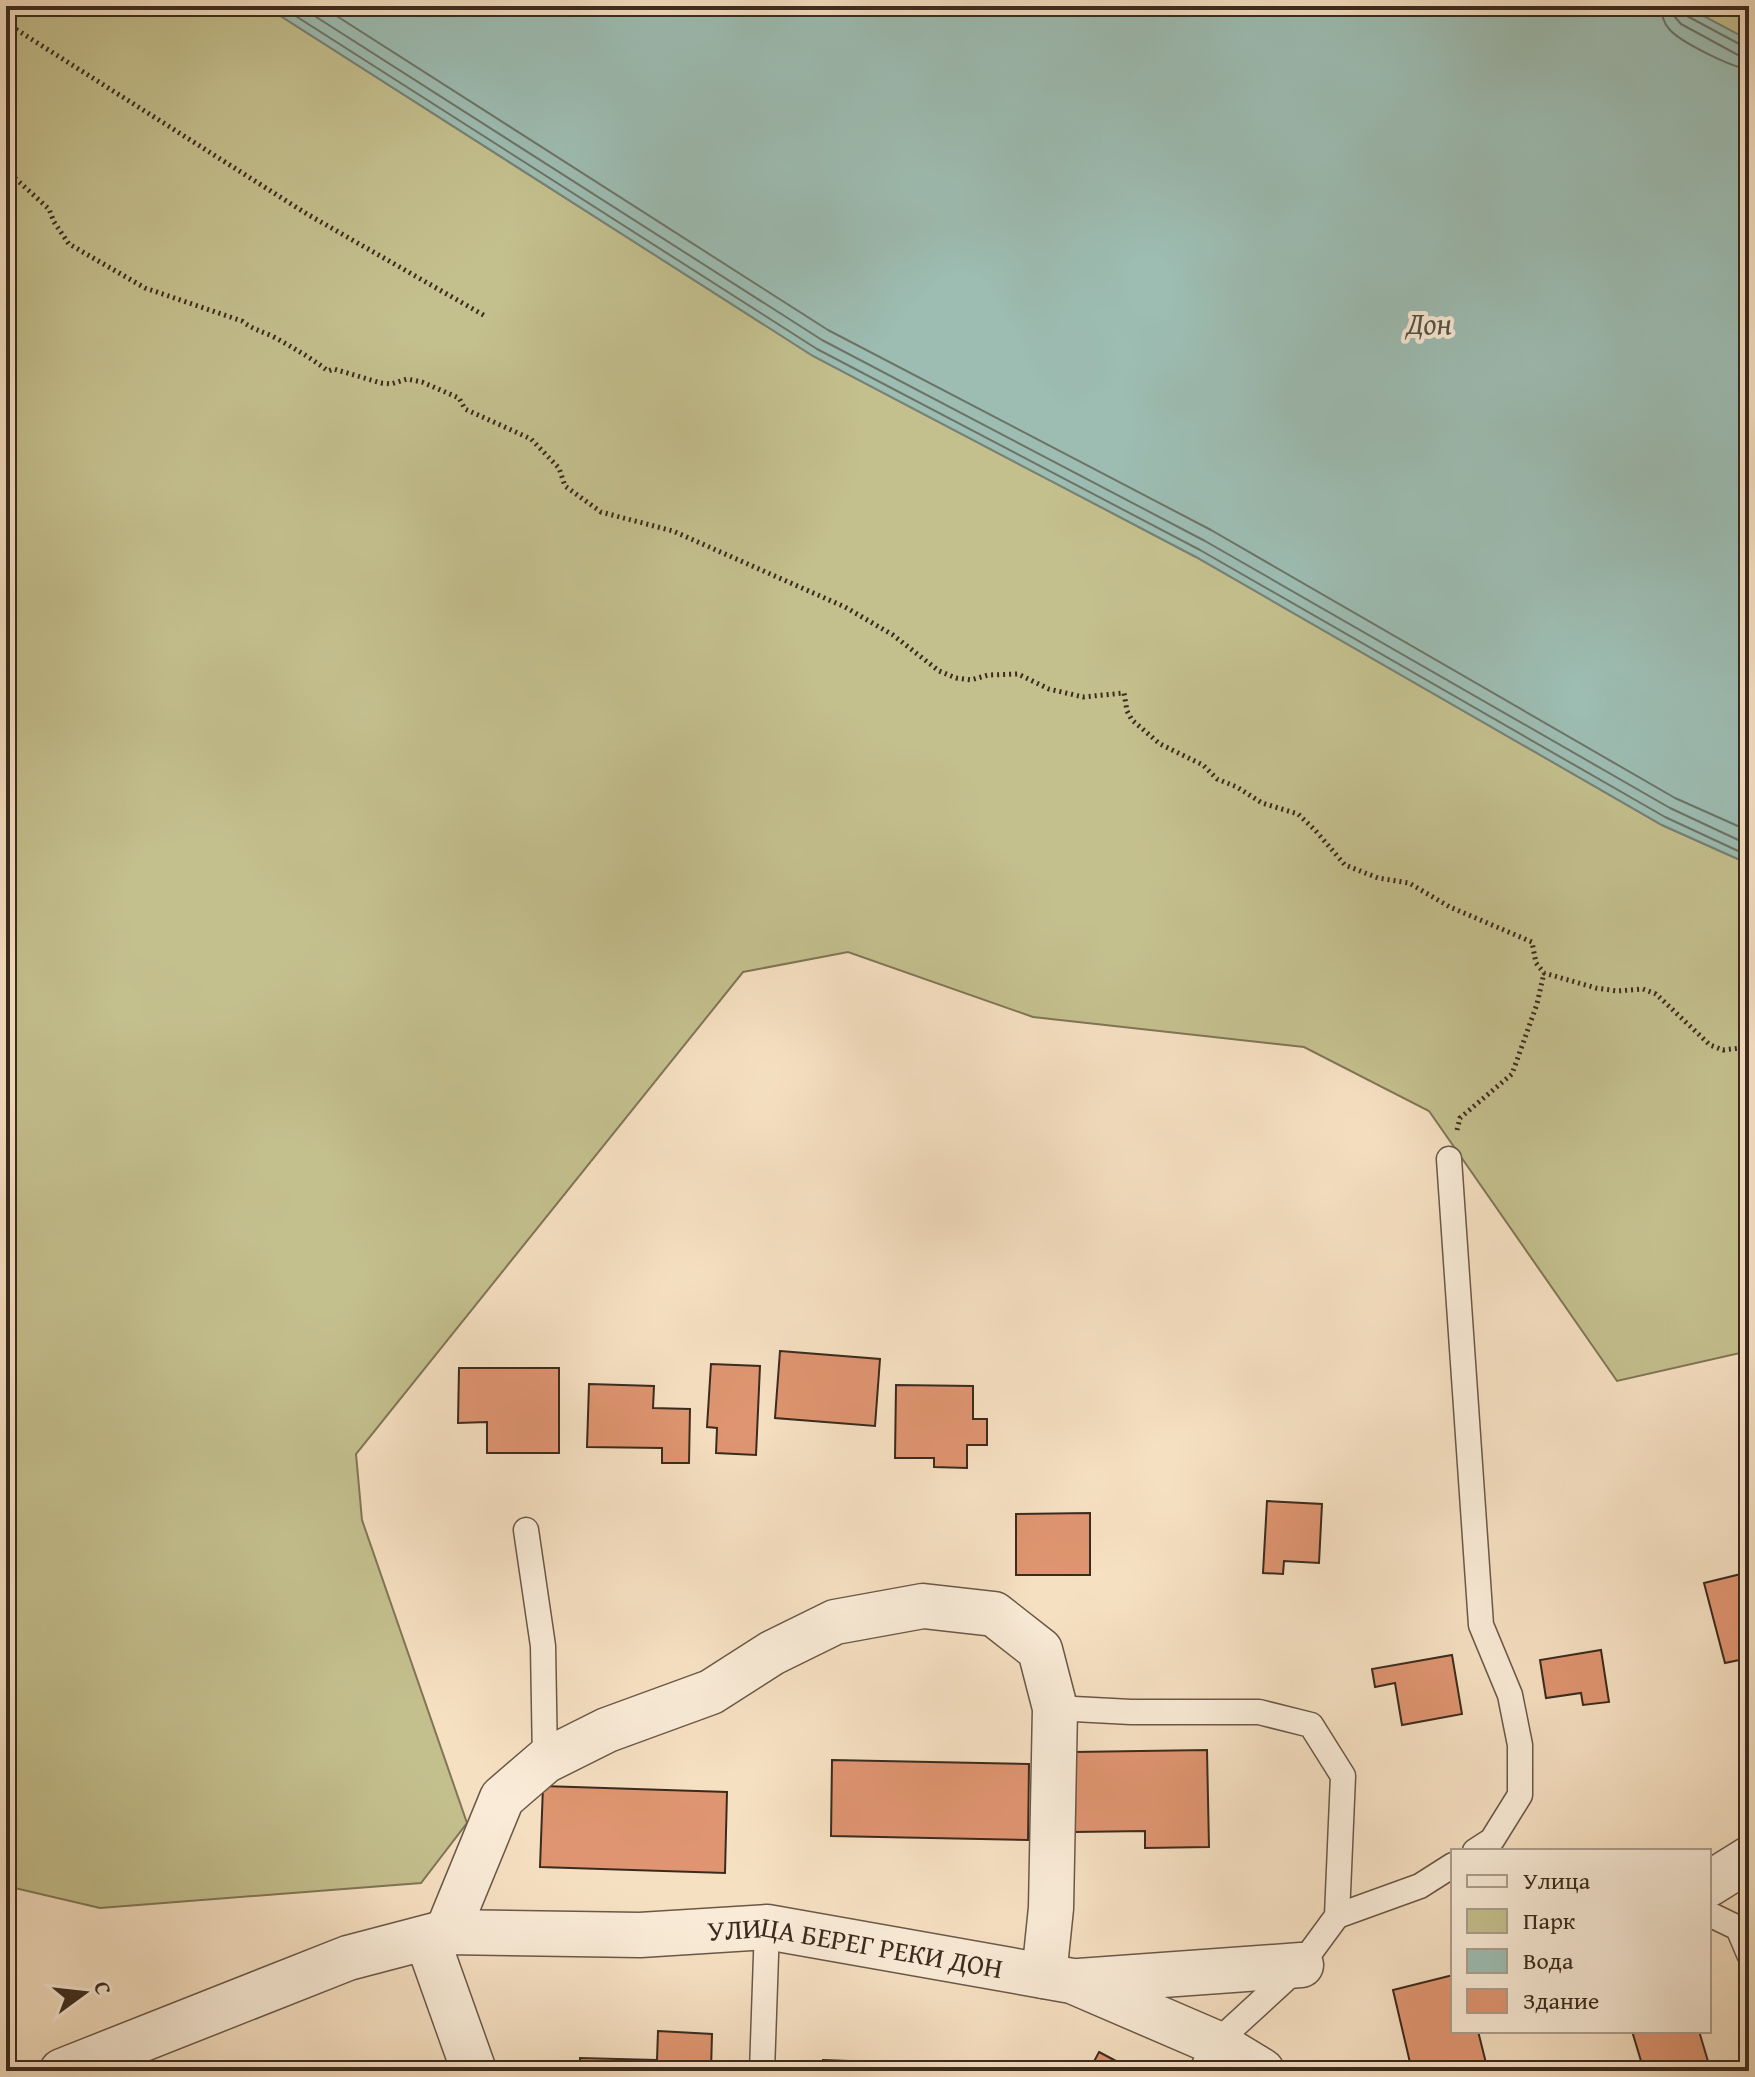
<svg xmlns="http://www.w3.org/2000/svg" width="1755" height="2077" font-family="'Gentium Book Plus',serif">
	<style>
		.green { fill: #c4c08e; stroke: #807656; stroke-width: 2 }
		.water { fill: #9dbdb3; stroke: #768377; stroke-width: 2 }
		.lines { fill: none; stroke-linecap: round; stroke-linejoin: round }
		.shore { stroke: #6c7468; stroke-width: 2 }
		.building { fill: #df9571; stroke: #3b2b1e; stroke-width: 2 }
		.lane-casing { stroke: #6a5847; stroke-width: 27 }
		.street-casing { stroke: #6a5847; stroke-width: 47 }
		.path { stroke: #3b2b1e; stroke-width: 5; stroke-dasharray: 2 4; stroke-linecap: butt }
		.lane { stroke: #f9ebd7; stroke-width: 24 }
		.street { stroke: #f9ebd7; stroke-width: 44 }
		.labels { text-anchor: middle; stroke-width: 8; stroke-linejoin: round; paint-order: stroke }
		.street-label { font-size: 28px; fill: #3b2b1e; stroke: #f9ebd7 }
		.water-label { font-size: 30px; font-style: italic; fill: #545043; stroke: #f9ebd7 }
	</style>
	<rect width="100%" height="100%" fill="#f6e0c2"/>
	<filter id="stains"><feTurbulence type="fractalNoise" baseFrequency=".0025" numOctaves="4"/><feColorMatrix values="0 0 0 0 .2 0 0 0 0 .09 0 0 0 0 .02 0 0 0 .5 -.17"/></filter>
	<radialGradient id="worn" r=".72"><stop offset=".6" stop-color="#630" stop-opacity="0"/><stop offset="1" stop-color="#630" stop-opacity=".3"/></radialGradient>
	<g class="green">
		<polygon points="6,6 265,6 813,356 1196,557 1662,825 1749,864 1749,1351 1617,1381 1429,1111 1304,1047 1033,1017 848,952 743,972 356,1454 362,1520 467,1823 421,1883 100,1908 6,1886"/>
		<polygon points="1645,6 1749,6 1749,64"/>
	</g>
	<polygon class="water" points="265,6 1685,6 1749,40 1749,864 1662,825 1196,557 813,356"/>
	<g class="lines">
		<g class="shore">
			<polyline points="280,6 817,349 1200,550 1665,817 1749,856"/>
			<polyline points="299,6 822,340 1205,541 1670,808 1749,845"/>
			<polyline points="321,6 828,330 1211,530 1675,798 1749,831"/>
			<path d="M1661,6C1662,15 1663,23 1670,30C1681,42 1732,68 1749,69"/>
			<polyline points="1673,6 1675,17 1681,24 1738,55 1749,56"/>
			<polyline points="1684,6 1687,16 1743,46 1749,46"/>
		</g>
	</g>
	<g class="building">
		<polygon points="780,1351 880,1359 875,1426 775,1418"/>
		<polygon points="711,1364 760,1366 756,1455 716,1453 717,1428 707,1427"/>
		<polygon points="459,1368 559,1368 559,1453 487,1453 487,1422 458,1423"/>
		<polygon points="589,1384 654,1386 653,1408 690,1409 689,1463 662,1463 662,1448 587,1447"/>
		<polygon points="896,1385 973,1386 973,1419 987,1419 987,1445 967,1445 967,1468 934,1467 934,1458 895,1458"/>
		<polygon points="1267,1501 1322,1504 1319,1563 1284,1561 1283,1574 1263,1573"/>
		<polygon points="1090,1513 1090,1575 1016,1575 1016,1514"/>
		<polygon points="1745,1573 1749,1587 1749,1658 1725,1663 1704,1583"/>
		<polygon points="1601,1650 1609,1702 1583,1705 1581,1693 1546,1698 1540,1660"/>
		<polygon points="1452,1655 1462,1714 1402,1725 1395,1683 1375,1687 1372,1669"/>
		<polygon points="1207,1750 1209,1847 1145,1848 1145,1831 1075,1832 1074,1752"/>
		<polygon points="832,1760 1029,1764 1028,1840 831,1836"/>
		<polygon points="543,1786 727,1792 725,1873 540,1867"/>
		<polygon points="1453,1975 1453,2031 1478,2031 1487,2067 1473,2071 1412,2071 1393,1990"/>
		<polygon points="658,2031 712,2034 711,2071 580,2071 580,2058 657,2060"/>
		<polygon points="1632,2031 1699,2031 1710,2068 1699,2071 1644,2071"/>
		<polygon points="1099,2052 1135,2071 1089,2071"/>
		<polygon points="823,2060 955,2065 955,2071 822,2071"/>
	</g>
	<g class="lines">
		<g class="lane-casing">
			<g id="lane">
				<polyline points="1449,1159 1481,1625 1510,1695 1520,1745 1520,1795 1492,1840 1475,1851"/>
				<polyline points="526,1530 543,1646 545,1761"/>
				<polyline points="1055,1708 1131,1712 1259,1712 1311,1725 1343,1776 1337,1916 1301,1965 1216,2043 1201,2071"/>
				<polyline points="1709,1914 1738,1928 1749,1954"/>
				<polyline points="1337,1916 1420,1886 1453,1865"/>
				<polyline points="762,2071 767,1927"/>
			</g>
		</g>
		<g class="street-casing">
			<g id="street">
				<polyline points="1709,1884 1749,1859"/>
				<polyline points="447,1932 502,1798 545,1761 607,1730 711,1692 772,1653 835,1622 923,1606 994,1614 1040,1650 1055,1708 1051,1908 1044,1976"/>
				<polyline points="427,1939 474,2071"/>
				<polyline points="1079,1981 1301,1965"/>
				<path id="s1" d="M62,2071L348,1958L447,1932L640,1935L767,1927L1072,1981L1216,2043L1262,2071"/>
			</g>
		</g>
		<g class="path">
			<polyline points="6,23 307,214 487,317"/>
			<path d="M6,170L49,209L54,222L69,244L145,288L242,321C252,329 261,331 272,336C292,347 310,357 328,371L334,369L381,383L391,384L407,379L422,382L459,398L465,409L531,439L559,468L565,486L601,512L673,531L845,607L893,635L939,671L956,678L971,680L988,675L1018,674L1049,689L1083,697L1124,693L1127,711L1132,720L1160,744L1203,765L1217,779L1237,787L1262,803L1298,814L1315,830L1345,865L1378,878L1409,883L1450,907L1532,942L1536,963L1544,973L1596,988L1617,991L1643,989L1656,994L1710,1045L1723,1050L1749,1047"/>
			<polyline points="1457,1130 1460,1118 1512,1074 1537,1004 1544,973"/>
		</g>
		<use href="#lane" class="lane"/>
		<use href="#street" class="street"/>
	</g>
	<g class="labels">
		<g class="street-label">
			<text dy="10" stroke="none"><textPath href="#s1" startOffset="820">УЛИЦА БЕРЕГ РЕКИ ДОН</textPath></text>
		</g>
		<g class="water-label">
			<text x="1429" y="334">Дон</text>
		</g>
	</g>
	<rect width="1755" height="2077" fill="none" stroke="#f6e0c2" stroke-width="32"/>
	<rect x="8" y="8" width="1739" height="2061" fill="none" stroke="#3b2b1e" stroke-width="4"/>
	<rect x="16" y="16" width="1723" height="2045" fill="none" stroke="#3b2b1e" stroke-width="2"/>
	<rect x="1451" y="1849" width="260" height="184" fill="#f9ebd7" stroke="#ad9e8d" stroke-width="2"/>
	<rect x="1467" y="1875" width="40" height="12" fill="#f9ebd7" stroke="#ad9e8d" stroke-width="2"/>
	<text x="1523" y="1889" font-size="24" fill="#3b2b1e">Улица</text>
	<rect x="1467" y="1909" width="40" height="24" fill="#c4c08e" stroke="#ad9e8d" stroke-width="2"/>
	<text x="1523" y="1929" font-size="24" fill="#3b2b1e">Парк</text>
	<rect x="1467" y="1949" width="40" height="24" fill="#9dbdb3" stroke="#ad9e8d" stroke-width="2"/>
	<text x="1523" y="1969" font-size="24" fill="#3b2b1e">Вода</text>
	<rect x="1467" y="1989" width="40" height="24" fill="#df9571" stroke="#ad9e8d" stroke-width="2"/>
	<text x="1523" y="2009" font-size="24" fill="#3b2b1e">Здание</text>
	<g transform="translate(84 1993) rotate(75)" stroke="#f9ebd7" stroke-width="6" paint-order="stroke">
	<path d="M0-6L14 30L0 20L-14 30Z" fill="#3b2b1e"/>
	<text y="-12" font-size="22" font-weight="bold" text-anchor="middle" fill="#3b2b1e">С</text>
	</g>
	<rect width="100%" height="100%" filter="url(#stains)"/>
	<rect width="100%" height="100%" fill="url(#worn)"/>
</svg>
